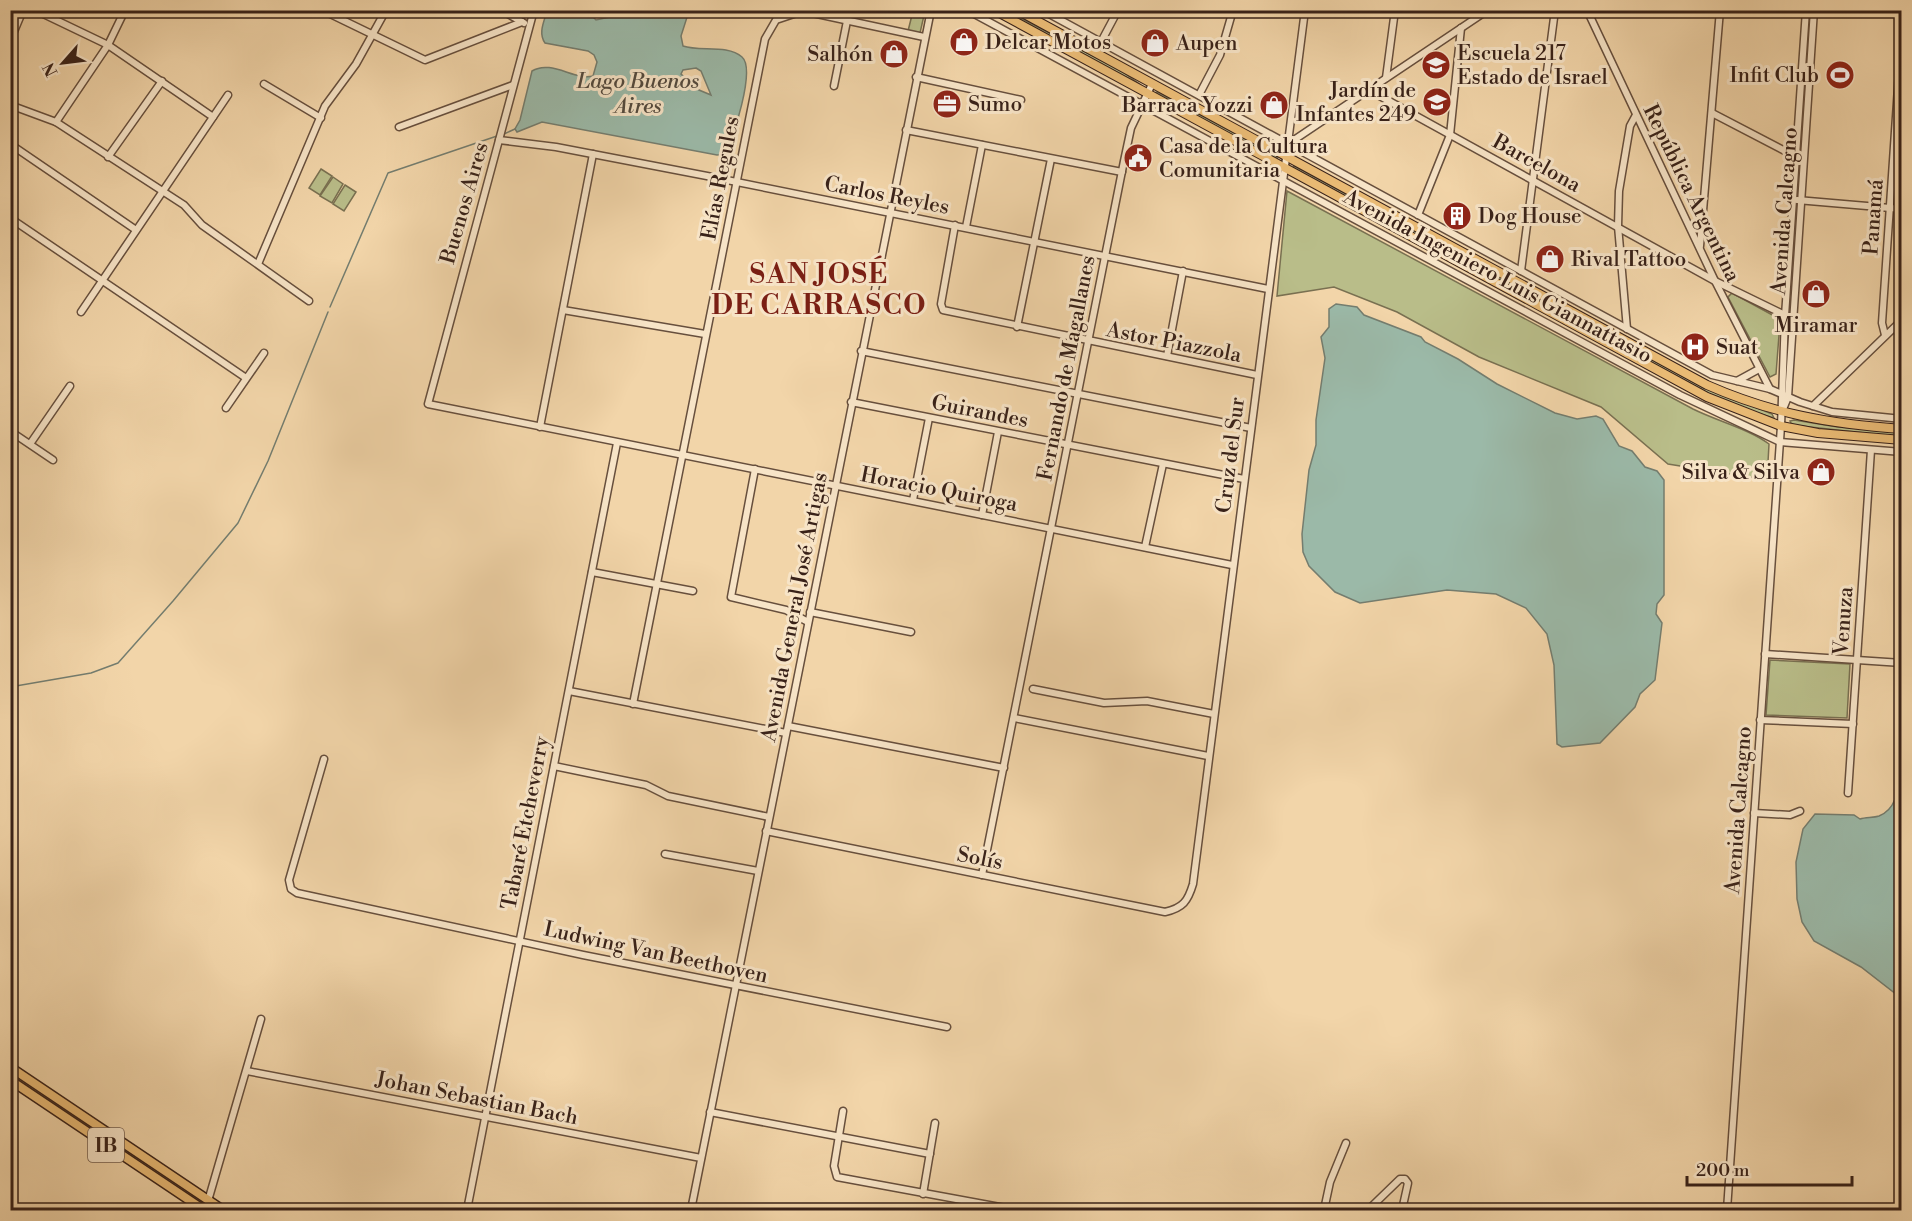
<svg xmlns="http://www.w3.org/2000/svg" width="1912" height="1221" font-family="'Libre Bodoni',serif">
	<style>
		.green { fill: #b9bd89; stroke: #797051; stroke-width: 1.5 }
		.water { fill: #9bb9a8; stroke: #747d6f; stroke-width: 1.5; fill-rule: evenodd }
		.lines { fill: none; stroke-linecap: round; stroke-linejoin: round }
		.stream { stroke: #747d6f; stroke-width: 1.5 }
		.minor-casing { stroke: #674f3d; stroke-width: 9 }
		.major-casing { stroke: #392219; stroke-width: 10 }
		.highway-casing { stroke: #392219; stroke-width: 11 }
		.minor { stroke: #f7e4c7; stroke-width: 6 }
		.major { stroke: #e9ba74; stroke-width: 8 }
		.highway { stroke: #e9ba74; stroke-width: 8 }
		.labels { text-anchor: middle; stroke-width: 6; stroke-linejoin: round; paint-order: stroke }
		.shield { fill: #f7e4c7; stroke: #725c4d; stroke-width: 1.5 }
		.shield-label { font-size: 20px; font-weight: bold; fill: #392219 }
		.poi-label { font-size: 21px; fill: #392219; stroke: #f7e4c7; text-anchor: start }
		.street-label { font-size: 21px; fill: #392219; stroke: #f7e4c7 }
		.water-label { font-size: 22px; font-style: italic; fill: #52483d; stroke: #f7e4c7 }
		.district-label { font-size: 27px; font-weight: bold; letter-spacing: 1.5px; fill: #7a1f14; stroke: #f7e4c7 }
	</style>
	<rect width="100%" height="100%" fill="#f2d5a9"/>
	<filter id="stains"><feTurbulence type="fractalNoise" baseFrequency=".00333" numOctaves="4"/><feColorMatrix values="0 0 0 0 .2 0 0 0 0 .09 0 0 0 0 .02 0 0 0 .5 -.17"/></filter>
	<radialGradient id="worn" r=".72"><stop offset=".6" stop-color="#630" stop-opacity="0"/><stop offset="1" stop-color="#630" stop-opacity=".3"/></radialGradient>
	<g class="green">
		<polygon points="913,11 925,11 920,33 908,31"/>
		<polygon points="1000,11 1007,11 1120,70 1141,85"/>
		<polygon points="1157,92 1277,156 1277,160 1154,93"/>
		<polygon points="1294,166 1699,384 1772,414 1774,418 1735,406 1697,389 1293,168"/>
		<polygon points="321,169 332,176 320,195 309,188"/>
		<polygon points="333,177 343,184 332,203 320,196"/>
		<polygon points="345,185 356,192 344,211 333,204"/>
		<path d="M1287,191L1693,409C1717,421 1749,429 1769,444L1767,480L1668,464L1601,407L1479,357L1397,312L1334,287L1277,296Z"/>
		<polygon points="1732,293 1778,318 1780,322 1776,374 1770,377 1728,297"/>
		<polygon points="1794,420 1838,427 1901,432 1901,437 1792,425 1790,421"/>
		<polygon points="1770,660 1850,664 1847,718 1766,715"/>
		<path d="M10,1074C79,1121 149,1164 217,1210L190,1198Z"/>
	</g>
	<g class="water">
		<path d="M547,11H590V14L596,20L615,16V11H689L681,36L683,46C700,52 727,44 742,57C756,69 733,139 725,154L717,155L542,122L517,132L515,129L520,120L532,71C551,59 575,81 593,76L597,62L594,55L588,51L545,43C538,33 544,22 547,11ZM696,68L701,71L711,95L699,90L681,74L683,70Z"/>
		<polygon points="1336,304 1357,307 1364,315 1421,337 1425,342 1458,359 1497,384 1555,413 1577,419 1596,416 1603,419 1619,446 1632,451 1645,467 1657,471 1664,480 1664,595 1657,604 1656,614 1662,623 1655,680 1640,694 1635,707 1600,743 1562,747 1557,744 1554,665 1547,634 1526,608 1496,594 1447,590 1360,603 1335,592 1309,566 1303,552 1302,534 1309,470 1316,445 1316,420 1325,358 1321,337 1329,327 1329,309"/>
		<path d="M1901,766V998L1861,967L1814,941L1802,922L1797,899L1796,862L1803,829L1815,814L1854,815L1860,819C1866,817 1873,818 1879,816C1899,808 1898,785 1901,766Z"/>
	</g>
	<g class="lines">
		<g class="stream">
			<polyline points="504,134 515,129"/>
			<polyline points="330,307 388,173 497,136"/>
			<polyline points="10,687 91,673 118,663 173,601 238,523 268,461 328,312"/>
		</g>
		<g class="minor-casing">
			<g id="minor">
				<polyline points="35,10 108,45 213,117"/>
				<polyline points="322,10 425,60 522,22"/>
				<polyline points="501,10 524,23"/>
				<polyline points="534,10 428,404 1232,565"/>
				<polyline points="967,10 1680,395 1780,442 1902,452"/>
				<polyline points="1042,10 1712,375 1770,389 1800,402 1832,412 1902,419"/>
				<polyline points="1587,10 1715,281 1770,389"/>
				<polyline points="10,41 23,10"/>
				<polyline points="1101,42 1118,10"/>
				<polyline points="916,77 1021,100"/>
				<polyline points="1386,78 1395,10"/>
				<polyline points="264,84 321,118"/>
				<polyline points="834,86 847,21"/>
				<polyline points="1369,90 1715,281 1793,319"/>
				<polyline points="1199,95 1220,55 1233,10"/>
				<polyline points="10,105 56,122 184,205 202,225 309,301"/>
				<polyline points="1712,113 1785,151 1798,154"/>
				<polyline points="56,122 108,45 125,10"/>
				<polyline points="399,127 513,85"/>
				<polyline points="906,130 1122,172"/>
				<polyline points="499,140 556,147 707,176 1268,289"/>
				<polyline points="10,144 136,230"/>
				<polyline points="1288,144 1488,10"/>
				<polyline points="108,157 162,81"/>
				<polyline points="1797,200 1902,209"/>
				<polyline points="1418,215 1450,135 1461,28"/>
				<polyline points="10,218 246,378"/>
				<polyline points="955,225 941,304 943,310 1257,375"/>
				<polyline points="966,227 982,145"/>
				<polyline points="1700,246 1720,10"/>
				<polyline points="258,264 325,106 356,64 386,10"/>
				<polyline points="1521,271 1555,10"/>
				<polyline points="563,310 705,334"/>
				<polyline points="81,312 228,95"/>
				<polyline points="1017,327 1051,159"/>
				<polyline points="1627,329 1618,226 1619,191 1630,126 1636,115"/>
				<polyline points="1885,335 1882,323 1902,28"/>
				<polyline points="861,351 1251,428"/>
				<polyline points="1167,356 1183,271"/>
				<polyline points="1737,381 1759,369"/>
				<polyline points="851,402 1244,479"/>
				<polyline points="1813,406 1902,320"/>
				<polyline points="226,408 264,353"/>
				<polyline points="1783,409 1788,397 1814,10"/>
				<polyline points="540,427 593,154"/>
				<polyline points="10,431 53,460"/>
				<polyline points="30,444 70,386"/>
				<polyline points="755,469 731,597 786,610 808,622"/>
				<polyline points="913,500 929,418"/>
				<polyline points="982,515 998,432"/>
				<polyline points="1145,547 1163,464"/>
				<polyline points="592,572 693,591"/>
				<polyline points="810,612 911,632"/>
				<polyline points="1765,654 1902,663"/>
				<polyline points="1033,689 1104,703 1147,701 1214,714"/>
				<polyline points="569,691 786,733"/>
				<polyline points="633,704 765,39 776,20 803,11 924,37"/>
				<polyline points="1014,718 1208,756"/>
				<polyline points="1760,720 1853,724"/>
				<polyline points="788,726 1004,768"/>
				<polyline points="324,759 289,880 291,889 297,893 583,955 947,1027"/>
				<polyline points="554,766 646,785 668,796 769,817"/>
				<polyline points="1848,793 1871,450"/>
				<polyline points="1754,813 1790,815 1800,811"/>
				<path d="M766,831L1165,912C1183,908 1188,901 1193,884L1305,10"/>
				<polyline points="665,854 758,871"/>
				<polyline points="982,875 1124,161 1131,128 1152,84"/>
				<polyline points="247,1071 701,1158"/>
				<polyline points="843,1111 834,1166 837,1177 1016,1210"/>
				<polyline points="710,1112 930,1154"/>
				<polyline points="923,1194 935,1123"/>
				<polyline points="208,1201 261,1019"/>
				<polyline points="467,1210 617,443"/>
				<polyline points="691,1210 931,10"/>
				<polyline points="1324,1210 1330,1182 1346,1143"/>
				<polyline points="1368,1210 1400,1179 1405,1179 1408,1183 1402,1210"/>
				<polyline points="1727,1210 1781,426 1785,316 1806,10"/>
			</g>
		</g>
		<g class="major-casing">
			<g id="major">
				<polyline points="994,10 1707,397 1781,426 1818,433 1902,440"/>
				<path d="M1017,10L1707,385C1773,414 1830,424 1902,429"/>
			</g>
		</g>
		<g class="highway-casing">
			<g id="highway">
				<polyline points="10,1067 223,1210"/>
				<polyline points="10,1080 204,1210"/>
			</g>
		</g>
		<use href="#minor" class="minor"/>
		<use href="#major" class="major"/>
		<use href="#highway" class="highway"/>
	</g>
	<defs>
		<g id="shop-disc" transform="scale(1.5)"><circle r="9.5" fill="#8f2418" stroke="#f7e4c7"/><path d="M-5-2.5h2.3a2.7 3.5 0 0 1 5.4 0H5L5.5 6h-11ZM-1.5-2.5h3a1.5 2.3 0 0 0-3 0Z" fill="#fff"/></g>
		<g id="school-disc" transform="scale(1.5)"><circle r="9.5" fill="#8f2418" stroke="#f7e4c7"/><path d="M0-5L7-2L0 1L-7-2ZM-4 1L0 2.5L4 1V4Q0 6-4 4Z" fill="#fff"/></g>
		<g id="stadium-disc" transform="scale(1.5)"><circle r="9.5" fill="#8f2418" stroke="#f7e4c7"/><path d="M0-5a6.5 5 0 1 0 0 10a6.5 5 0 1 0 0-10ZM-3.5-1.8h7v3.6h-7Z" fill="#fff"/></g>
		<g id="office-disc" transform="scale(1.5)"><circle r="9.5" fill="#8f2418" stroke="#f7e4c7"/><path d="M-6-3h4V-5.5h4V-3h4V5H-6ZM-1-4.5V-3h2v-1.5ZM-6 0V1H6V0Z" fill="#fff"/></g>
		<g id="civic-disc" transform="scale(1.5)"><circle r="9.5" fill="#8f2418" stroke="#f7e4c7"/><path d="M-.6-6.5H3V-4.5H.6V-3L4-1V1h2V6H-6V1h2V-1L-.6-3ZM-1.2 2.5V6h2.4V2.5Z" fill="#fff"/></g>
		<g id="building-disc" transform="scale(1.5)"><circle r="9.5" fill="#8f2418" stroke="#f7e4c7"/><path d="M-4-6H4V6H1V3H-1V6H-4ZM-2.5-4.3h1.7v1.8h-1.7ZM.8-4.3h1.7v1.8H.8ZM-2.5-1h1.7V.8h-1.7ZM.8-1h1.7V.8H.8Z" fill="#fff"/></g>
		<g id="hospital-disc" transform="scale(1.5)"><circle r="9.5" fill="#8f2418" stroke="#f7e4c7"/><path d="M-5-5h3v3.5h4V-5h3V5h-3V1.5h-4V5h-3Z" fill="#fff"/></g>
	</defs>
	<g fill-rule="evenodd">
		<use href="#shop-disc" x="964" y="42"/>
		<use href="#shop-disc" x="1155" y="43"/>
		<use href="#shop-disc" x="894" y="54"/>
		<use href="#school-disc" x="1436" y="65"/>
		<use href="#stadium-disc" x="1840" y="75"/>
		<use href="#school-disc" x="1437" y="102"/>
		<use href="#office-disc" x="947" y="104"/>
		<use href="#shop-disc" x="1274" y="105"/>
		<use href="#civic-disc" x="1138" y="158"/>
		<use href="#building-disc" x="1457" y="216"/>
		<use href="#shop-disc" x="1550" y="259"/>
		<use href="#shop-disc" x="1816" y="294"/>
		<use href="#hospital-disc" x="1695" y="347"/>
		<use href="#shop-disc" x="1821" y="472"/>
	</g>
	<g class="labels">
		<rect class="shield" x="88" y="1128" width="36" height="34" rx="4.5"/>
		<g class="shield-label">
			<text x="106" y="1152">IB</text>
		</g>
		<g class="poi-label">
			<text x="985" y="49">Delcar Motos</text>
			<text x="1176" y="50">Aupen</text>
			<text x="1457" y="60">Escuela 217<tspan x="1457" dy="24">Estado de Israel</tspan></text>
			<text x="873" y="61" text-anchor="end">Salhón</text>
			<text x="1819" y="82" text-anchor="end">Infit Club</text>
			<text x="1416" y="97" text-anchor="end">Jardín de<tspan x="1416" dy="24">Infantes 249</tspan></text>
			<text x="968" y="111">Sumo</text>
			<text x="1253" y="112" text-anchor="end">Barraca Yozzi</text>
			<text x="1159" y="153">Casa de la Cultura<tspan x="1159" dy="24">Comunitaria</tspan></text>
			<text x="1478" y="223">Dog House</text>
			<text x="1571" y="266">Rival Tattoo</text>
			<text x="1816" y="332" text-anchor="middle">Miramar</text>
			<text x="1716" y="354">Suat</text>
			<text x="1800" y="479" text-anchor="end">Silva &amp; Silva</text>
		</g>
		<g class="street-label">
			<text transform="translate(1537 163) rotate(29)" y="7">Barcelona</text>
			<text transform="translate(720 178) rotate(-79)" y="7">Elías Regules</text>
			<text transform="translate(1692 193) rotate(64)" y="7">República Argentina</text>
			<text transform="translate(887 195) rotate(11)" y="7">Carlos Reyles</text>
			<text transform="translate(464 203) rotate(-74)" y="7">Buenos Aires</text>
			<text transform="translate(1784 211) rotate(-86)" y="7">Avenida Calcagno</text>
			<text transform="translate(1873 217) rotate(-86)" y="7">Panamá</text>
			<text transform="translate(1498 276) rotate(28)" y="7">Avenida Ingeniero Luis Giannattasio</text>
			<text transform="translate(1174 342) rotate(11)" y="7">Astor Piazzola</text>
			<text transform="translate(1066 368) rotate(-79)" y="7">Fernando de Magallanes</text>
			<text transform="translate(980 411) rotate(11)" y="7">Guirandes</text>
			<text transform="translate(1230 455) rotate(-83)" y="7">Cruz del Sur</text>
			<text transform="translate(939 489) rotate(11)" y="7">Horacio Quiroga</text>
			<text transform="translate(794 607) rotate(-79)" y="7">Avenida General José Artigas</text>
			<text transform="translate(1843 621) rotate(-86)" y="7">Venuza</text>
			<text transform="translate(1738 810) rotate(-86)" y="7">Avenida Calcagno</text>
			<text transform="translate(525 823) rotate(-79)" y="7">Tabaré Etcheverry</text>
			<text transform="translate(980 858) rotate(11)" y="7">Solís</text>
			<text transform="translate(656 952) rotate(12)" y="7">Ludwing Van Beethoven</text>
			<text transform="translate(477 1098) rotate(11)" y="7">Johan Sebastian Bach</text>
		</g>
		<g class="water-label">
			<text x="638" y="88">Lago Buenos<tspan x="638" dy="25">Aires</tspan></text>
		</g>
		<g class="district-label">
			<text x="819" y="283">SAN JOSÉ<tspan x="819" dy="31">DE CARRASCO</tspan></text>
		</g>
	</g>
	<rect width="1912" height="1221" fill="none" stroke="#f2d5a9" stroke-width="36"/>
	<rect x="12" y="12" width="1888" height="1197" fill="none" stroke="#392219" stroke-width="3"/>
	<rect x="18" y="18" width="1876" height="1185" fill="none" stroke="#392219" stroke-width="1.5"/>
	<g transform="translate(63 63) rotate(242)" stroke="#f7e4c7" stroke-width="4.5" paint-order="stroke">
	<path d="M0-4.5L10 22L0 15L-10 22Z" fill="#392219"/>
	<text y="-9" font-size="16" font-weight="bold" text-anchor="middle" fill="#392219">N</text>
	</g>
	<path d="M1687 1176v9h165v-9" fill="none" stroke="#392219" stroke-width="3"/>
	<text x="1696" y="1176" font-size="18" fill="#392219" stroke="#f7e4c7" stroke-width="4.5" paint-order="stroke">200 m</text>
	<rect width="100%" height="100%" filter="url(#stains)"/>
	<rect width="100%" height="100%" fill="url(#worn)"/>
</svg>
